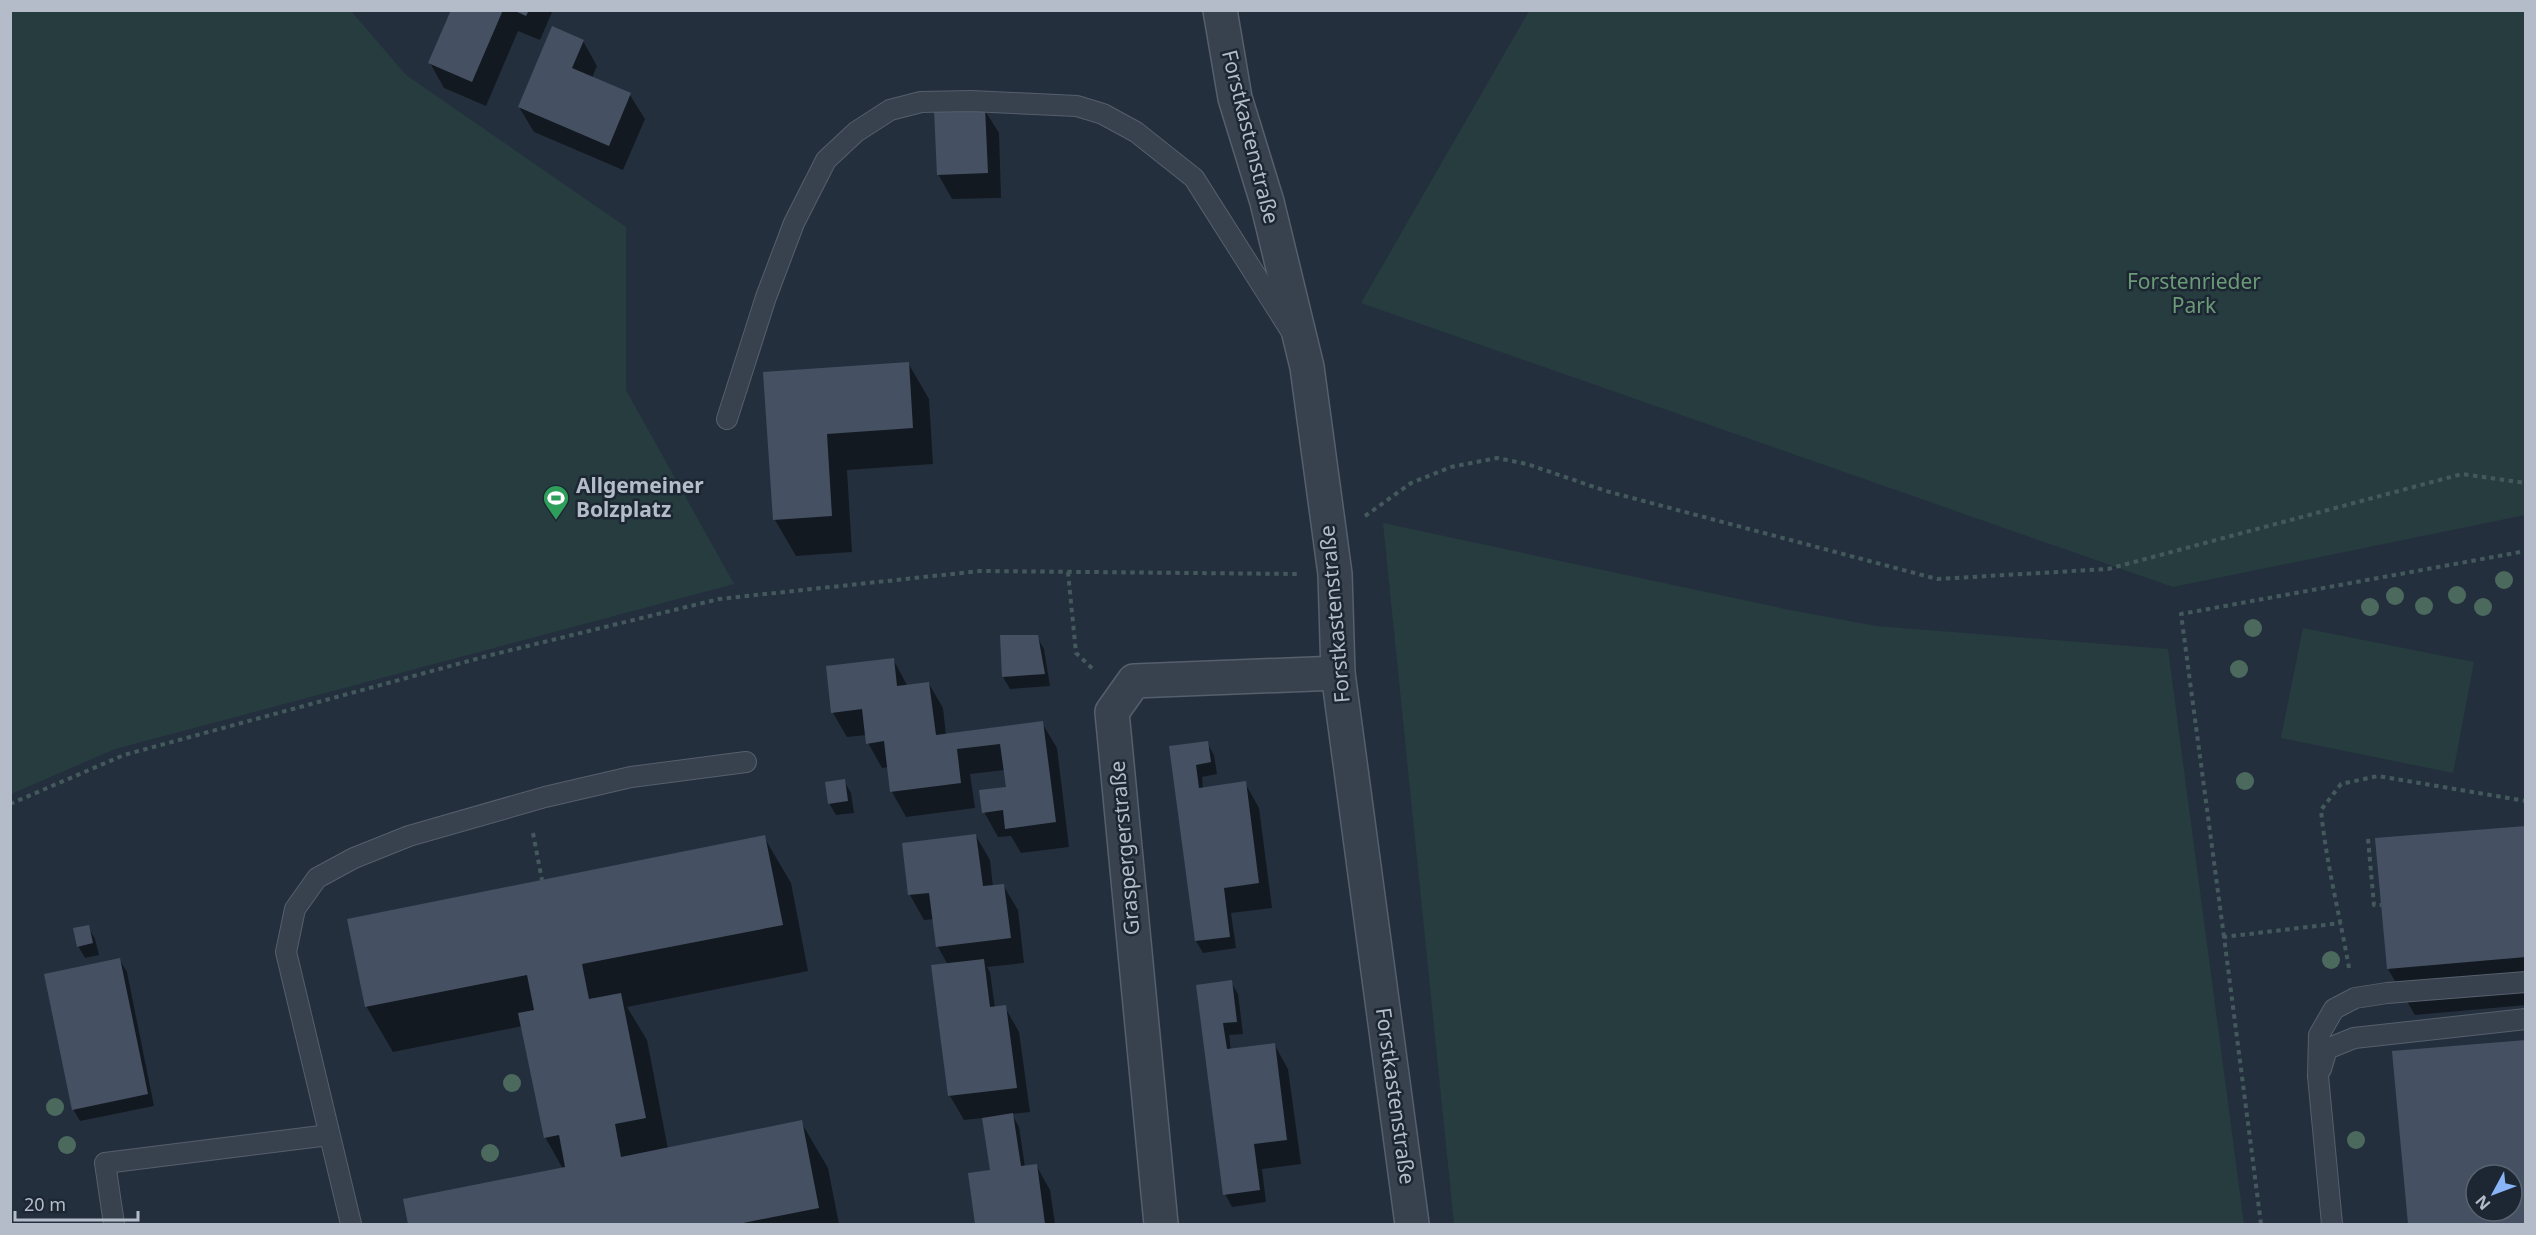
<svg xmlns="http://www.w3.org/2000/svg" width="2536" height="1235" font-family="'Noto Sans',sans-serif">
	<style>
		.green { fill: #263c3f }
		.shadow { fill: #0007; fill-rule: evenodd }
		.building { fill: #455162; fill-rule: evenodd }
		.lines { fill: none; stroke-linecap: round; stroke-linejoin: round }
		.lane-casing { stroke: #565f6c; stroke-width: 22 }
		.street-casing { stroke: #565f6c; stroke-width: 36 }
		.path { stroke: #44595c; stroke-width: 4; stroke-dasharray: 4.5 4.5; stroke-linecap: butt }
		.lane { stroke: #38414e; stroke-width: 20 }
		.street { stroke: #38414e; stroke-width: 33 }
		.tree { fill: #4b6a5d }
		.labels { text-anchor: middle; stroke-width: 5; stroke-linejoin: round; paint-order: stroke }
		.street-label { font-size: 21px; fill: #b4bcc9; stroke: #1d2633 }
		.park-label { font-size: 21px; fill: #6b9a76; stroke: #1d2633 }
		.poi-label { font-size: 21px; font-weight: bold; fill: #b4bcc9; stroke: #1d2633; text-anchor: start }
	</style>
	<rect width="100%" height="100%" fill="#242f3e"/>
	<g class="green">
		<polygon points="11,10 351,11 406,75 626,227 626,390 734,584 115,749 11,794"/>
		<polygon points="1529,11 2525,11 2525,515 2173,587 1361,303"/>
		<polygon points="1383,523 1790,610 1876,626 2168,649 2244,1224 1454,1224"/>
		<polygon points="2303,628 2474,662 2453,773 2281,738"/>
	</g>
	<g class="shadow">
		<polygon points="453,10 553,10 540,40 518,31 486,106 444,88 430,63"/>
		<polygon points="583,41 597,66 592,78 630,95 645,119 623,170 534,132 519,107"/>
		<polygon points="984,109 999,133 1001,198 952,199 938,174"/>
		<polygon points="908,363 929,399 933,464 847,470 852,552 796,556 775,520 765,373"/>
		<polygon points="1037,637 1044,649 1050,686 1010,689 1003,677"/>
		<polygon points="893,659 908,687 929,684 943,708 946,735 1042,723 1057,748 1069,847 1021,853 1011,836 998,837 984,812 1007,788 1005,770 970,774 975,808 906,817 892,792 889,767 882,768 868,743 867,735 847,737 833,713"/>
		<polygon points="1207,743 1214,755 1217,774 1202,777 1203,788 1245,783 1259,808 1272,908 1231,913 1236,948 1203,953 1196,941 1170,747"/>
		<polygon points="844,781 851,793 854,813 836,815 829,803"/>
		<polygon points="2526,827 2526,1005 2415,1015 2388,969 2377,840"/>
		<polygon points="976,836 990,860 993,887 1003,885 1018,910 1024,963 987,967 990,972 995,1008 1005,1007 1019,1032 1030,1112 1012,1114 1019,1127 1025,1167 1036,1165 1050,1190 1055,1224 977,1224 970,1174 992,1171 983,1118 964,1120 950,1096 948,965 938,947 934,919 924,920 910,895 904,844"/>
		<polygon points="764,837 791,883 808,971 627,1007 647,1040 668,1149 801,1122 828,1168 839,1224 409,1224 404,1201 563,1169 545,1137 523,1026 393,1052 366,1006"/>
		<polygon points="88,927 95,939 99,955 85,958 78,946"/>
		<polygon points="120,960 127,972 154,1106 80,1121 73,1109"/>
		<polygon points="1231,982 1238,994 1243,1034 1229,1035 1231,1050 1274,1044 1288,1069 1301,1164 1262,1169 1266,1202 1232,1207 1225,1194 1198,986"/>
		<path d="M2526,1041V1224H2409L2394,1052ZM2476,1175H2512V1211H2476Z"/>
	</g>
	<g class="building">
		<polygon points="451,10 503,10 472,82 428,63"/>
		<polygon points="513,10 529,10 526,16"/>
		<polygon points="552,26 584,40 572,68 631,93 609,146 518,107"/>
		<polygon points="985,107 988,173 937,175 934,109"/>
		<polygon points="909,362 913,428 827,434 832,516 773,520 763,372"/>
		<polygon points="1000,635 1038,635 1045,674 1002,677"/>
		<polygon points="894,658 897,686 929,682 936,735 1043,721 1056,822 1005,829 1003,810 982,813 979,790 1006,787 1000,744 957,749 961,783 890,792 884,741 866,744 862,709 831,713 826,666"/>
		<polygon points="1208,741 1211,762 1196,765 1199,788 1246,781 1259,883 1224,888 1230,937 1195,941 1169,746"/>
		<polygon points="845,779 848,801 828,804 825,782"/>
		<polygon points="2526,826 2526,957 2387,969 2375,838"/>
		<polygon points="976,834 983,886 1004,884 1011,938 936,947 929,893 908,895 902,843"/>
		<polygon points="765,835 783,925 582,964 589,999 621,993 646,1118 615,1124 621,1157 802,1120 819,1208 738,1224 408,1224 403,1199 565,1167 559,1135 544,1138 518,1013 534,1010 527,975 365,1007 347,919"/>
		<polygon points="89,925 93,943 77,947 73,928"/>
		<polygon points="120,958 148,1094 72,1110 44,974"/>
		<polygon points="984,959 990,1007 1006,1005 1017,1088 948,1096 931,965"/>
		<polygon points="1232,980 1237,1022 1223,1023 1227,1049 1275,1043 1287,1140 1254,1144 1260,1190 1223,1195 1196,985"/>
		<path d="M2526,1040V1224H2408L2392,1051ZM2476,1175H2512V1211H2476Z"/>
		<polygon points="1013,1113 1021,1166 1037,1164 1045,1224 975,1224 968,1173 990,1170 982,1118"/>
	</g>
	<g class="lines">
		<g class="lane-casing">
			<g id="lane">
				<polyline points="727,419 766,297 794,223 826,160 856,132 890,110 921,102 971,101 1077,106 1103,114 1136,132 1194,178 1291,331"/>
				<polyline points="2321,1069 2327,1049 2354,1038 2526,1019"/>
				<polyline points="114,1224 105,1163 329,1135"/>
				<polyline points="351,1224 286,952 295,909 317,878 354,858 409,836 545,797 631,777 746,762"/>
				<polyline points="2332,1224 2318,1076 2319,1035 2334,1009 2355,998 2387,993 2526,982"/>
			</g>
		</g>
		<g class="street-casing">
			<g id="street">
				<polyline points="1220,10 1235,98 1267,202 1307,367 1335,574 1338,673 1412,1224"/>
				<polyline points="1161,1224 1112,712 1134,681 1338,673"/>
			</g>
		</g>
		<g class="path">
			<polyline points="1365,516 1411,483 1451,467 1497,458 1527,464 1606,491 1937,579 2108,569 2462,474 2526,483"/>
			<polyline points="1068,572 1076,653 1095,671"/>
			<polyline points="10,804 124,755 487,656 719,599 980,571 1298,574"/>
			<polyline points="533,833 542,880"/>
			<polyline points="2368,839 2374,905 2381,905"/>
			<polyline points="2224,937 2181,614 2526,551"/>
			<path d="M2349,968C2340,916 2326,863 2321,810L2341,784L2378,776L2526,801"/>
			<polyline points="2261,1224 2224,937 2341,923"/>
		</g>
		<use href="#lane" class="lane"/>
		<use href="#street" class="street"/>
	</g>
	<g class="tree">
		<circle cx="2504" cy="580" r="9"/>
		<circle cx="2457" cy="595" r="9"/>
		<circle cx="2395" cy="596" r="9"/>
		<circle cx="2424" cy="606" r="9"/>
		<circle cx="2370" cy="607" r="9"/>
		<circle cx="2483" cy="607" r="9"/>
		<circle cx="2253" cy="628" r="9"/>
		<circle cx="2239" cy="669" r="9"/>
		<circle cx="2245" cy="781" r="9"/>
		<circle cx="2331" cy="960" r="9"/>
		<circle cx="512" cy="1083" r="9"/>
		<circle cx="55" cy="1107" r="9"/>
		<circle cx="2356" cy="1140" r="9"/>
		<circle cx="67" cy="1145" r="9"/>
		<circle cx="490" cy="1153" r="9"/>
	</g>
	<defs>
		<g id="stadium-pin" transform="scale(1.35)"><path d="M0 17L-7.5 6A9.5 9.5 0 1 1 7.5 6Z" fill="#2e9e5b" stroke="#1d2633"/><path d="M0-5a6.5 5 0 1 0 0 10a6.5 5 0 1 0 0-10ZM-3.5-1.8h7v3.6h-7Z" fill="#fff"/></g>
	</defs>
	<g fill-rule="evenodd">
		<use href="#stadium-pin" x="556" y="498"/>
	</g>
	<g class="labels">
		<g class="street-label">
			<text transform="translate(1250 137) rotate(76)" y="7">Forstkastenstraße</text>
			<text transform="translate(1335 614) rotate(-95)" y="7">Forstkastenstraße</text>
			<text transform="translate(1125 848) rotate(-95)" y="7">Graspergerstraße</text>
			<text transform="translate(1395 1096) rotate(82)" y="7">Forstkastenstraße</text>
		</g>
		<g class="park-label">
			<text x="2194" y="289">Forstenrieder<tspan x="2194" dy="24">Park</tspan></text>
		</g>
		<g class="poi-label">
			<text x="576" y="493">Allgemeiner<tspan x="576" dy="24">Bolzplatz</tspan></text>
		</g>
	</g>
	<rect width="2536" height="1235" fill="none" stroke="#b4bcc9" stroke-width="24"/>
	<g transform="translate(2494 1193) rotate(229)"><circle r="28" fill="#1d2633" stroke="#59626f" stroke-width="1.5"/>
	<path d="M0-4.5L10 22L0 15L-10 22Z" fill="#8ab4f8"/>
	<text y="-9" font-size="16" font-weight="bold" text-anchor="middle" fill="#b4bcc9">N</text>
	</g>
	<path d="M15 1211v9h123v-9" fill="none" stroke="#b4bcc9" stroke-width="3"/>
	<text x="24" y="1211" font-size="18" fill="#b4bcc9" stroke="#1d2633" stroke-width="4.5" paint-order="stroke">20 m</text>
</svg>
